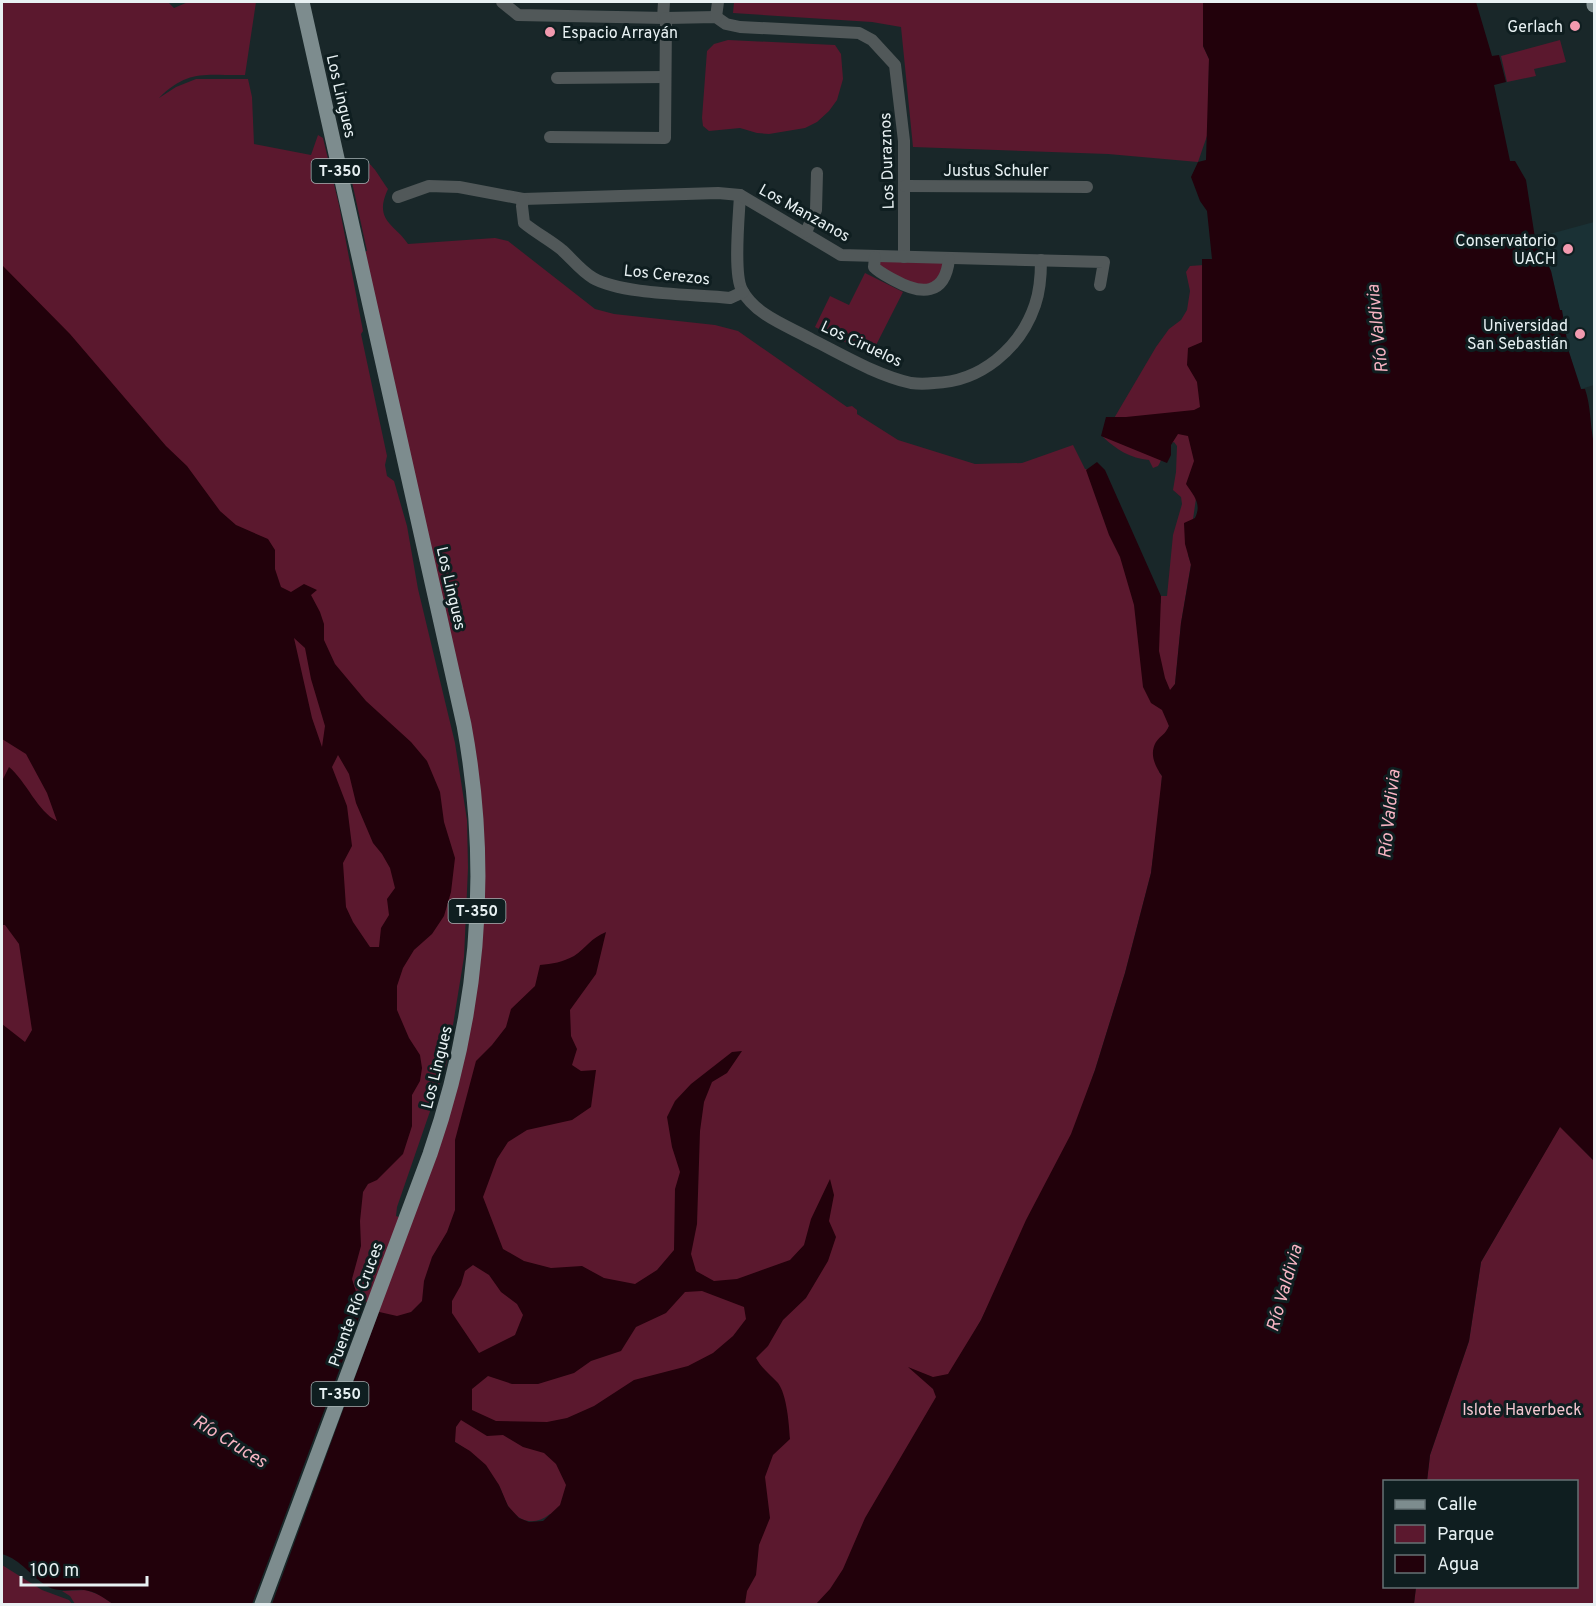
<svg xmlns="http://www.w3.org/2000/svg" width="1596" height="1606" font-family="Overpass,sans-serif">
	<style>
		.built { fill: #1a3135 }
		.green { fill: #5b182e }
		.water { fill: #22010b; fill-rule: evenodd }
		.pier { fill: #192729 }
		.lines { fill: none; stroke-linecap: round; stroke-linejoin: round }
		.minor { stroke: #515859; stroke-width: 12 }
		.major { stroke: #7d8c8e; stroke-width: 15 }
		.poi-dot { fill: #f29aaf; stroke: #0f1e20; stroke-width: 2 }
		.labels { text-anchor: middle; stroke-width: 6; stroke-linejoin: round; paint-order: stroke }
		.shield { fill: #0f1e20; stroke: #a7b2b4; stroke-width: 1.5 }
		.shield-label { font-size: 15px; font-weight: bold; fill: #e8f1f3 }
		.poi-label { font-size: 16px; fill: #e8f1f3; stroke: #0f1e20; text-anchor: end }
		.street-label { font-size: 16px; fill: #e8f1f3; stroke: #0f1e20 }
		.park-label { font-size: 16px; fill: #f4c6d0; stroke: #0f1e20 }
		.water-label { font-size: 18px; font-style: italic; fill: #f7b4c3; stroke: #0f1e20 }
	</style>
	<rect width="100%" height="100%" fill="#192729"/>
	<polygon class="built" points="1594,222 1594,385 1581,389 1569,352 1551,271 1535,238"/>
	<g class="green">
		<path d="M2,2H168L174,8L188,2H256L245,75C207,76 189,68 159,98L176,87L196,79H248L252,97L254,144L311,155L318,135L323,138L339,205L363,331L361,334L387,456L385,465L387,476L394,481L407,526L418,589L455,743L467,820L468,868L464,957L447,1062L397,1207L396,1216L406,1220L471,998L476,811L363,252L367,251L352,182L350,161C369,152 378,176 388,189C373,221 395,224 408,244L495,238L508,241L595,309L614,314L715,325L738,331L847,407L852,406L857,410V414L898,440L975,464L1022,463L1073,445L1085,469L1091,470L1161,604V596H1167L1173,535L1182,504L1181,497L1173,490L1176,472L1177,446L1174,442C1163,445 1164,458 1158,466L1153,468L1149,460C1130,458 1117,450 1103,437L1156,347L1169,329L1181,320L1187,310L1190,291L1186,272L1190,266L1204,265L1211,392L1188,555L1191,564L1181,623L1175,684C1167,695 1165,713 1169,726L1165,735L1159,772L1162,776L1160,805L1151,873L1125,973L1095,1070L1066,1152L981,1320L826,1604H670L550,1514C534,1527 517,1522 507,1504C503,1497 502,1489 497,1483C487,1470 475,1459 464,1448L2,1133Z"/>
		<polygon points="734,2 1203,2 1203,46 1209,59 1208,133 1198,162 1108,154 913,147 901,27 872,22 733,13"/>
		<polygon points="728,40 835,45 841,54 843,79 837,100 829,111 817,122 805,128 769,134 757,133 740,128 709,131 703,126 702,118 707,51 714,44"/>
		<polygon points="1560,40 1566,62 1534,69 1536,76 1507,82 1501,56"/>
		<polygon points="879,261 944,262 940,279 917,289 878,268"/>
		<polygon points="865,273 903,292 871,355 815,327 830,296 849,305"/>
		<polygon points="1560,1126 1594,1161 1594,1604 1414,1604 1416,1587 1576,1586 1576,1482 1427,1481 1430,1455 1469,1341 1481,1262"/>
		<polygon points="2,1565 42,1590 69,1600 72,1604 2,1604"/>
		<polygon points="86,1590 100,1595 113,1604 75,1604 70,1596 62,1591"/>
	</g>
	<g class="water">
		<path d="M1203,2H1476L1492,56L1499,55L1506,82L1494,85L1510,161H1515L1526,180L1535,238L1551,271L1560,310H1562L1569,352L1581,389H1585C1591,406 1590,426 1594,444V1161L1560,1127L1481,1262L1469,1341L1430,1455L1427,1481L1384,1482V1586L1416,1587L1414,1604H816L830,1589L843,1569L865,1518L936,1397L933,1389L908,1367L933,1377L948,1374L981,1320L1026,1220L1071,1134L1095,1070L1125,973L1151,873L1162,776C1155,766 1149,754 1156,742C1161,735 1165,735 1169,726L1162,710L1151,703L1143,687L1134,605L1120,557L1109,535L1086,470L1097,462L1105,470L1161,596L1159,651L1165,678L1170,690L1175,684L1181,623L1191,565L1185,544L1184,523L1195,518C1202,504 1194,496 1186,484L1194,461L1188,436L1178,434L1171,445V455L1167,463L1101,436L1106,417H1126L1194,410L1200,407L1197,382L1187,365L1188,348L1202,342V259H1212L1207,211L1200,201L1191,177L1198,162L1206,160L1209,59L1203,46Z"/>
		<path d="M2,265L70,334L166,446L187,466L220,511L236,525L268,539L275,550V569L281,587L291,592L304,584L317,590L311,595L320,612L324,624V640L335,664L366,701L411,742L427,761L440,792L444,822L455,858L451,892L444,916L432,934L414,950L403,968L397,986V1010L409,1038L420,1055L422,1068L420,1081L412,1095V1126L403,1154L377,1180L368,1184L363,1192L360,1221L361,1246L352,1279L359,1301L375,1311L397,1316L411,1312L422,1301L424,1281L432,1257L447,1232L455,1210V1140L476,1061L492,1045L506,1027L511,1009L535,986L540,965C552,964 563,962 574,956C586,948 591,938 606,932L596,974L570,1010L571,1036L577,1049L572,1065L581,1071L596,1070L591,1107L572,1120L527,1130L508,1142L497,1159L483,1197L503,1249L524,1261L551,1268L582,1266L604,1278L635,1284L657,1270L674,1250L675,1189L680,1172L672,1147L667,1117L675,1101L691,1084L732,1052L742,1051L727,1073L712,1082L704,1102L700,1131L697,1224L691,1254L696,1271L714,1281L737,1279L790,1260L804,1245L811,1219L830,1179L834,1195L829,1221L836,1237L828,1261L806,1298L783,1320L768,1346L756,1358C762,1369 770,1374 778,1383C787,1395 789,1424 790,1439L773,1455L765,1477L770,1518L759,1545L756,1575L747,1591L745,1604H113C104,1598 95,1591 84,1590C71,1589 58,1593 47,1586C30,1576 22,1560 2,1554V1024L25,1042L32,1030L19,944L5,925H2V781L9,767C26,781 38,812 57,821L47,793L26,754L2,739ZM294,638L305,648L311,679L325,726L322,747L312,718ZM338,755L349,774L356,803L373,843L382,854L390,868L395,888L387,899L389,915L381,928L379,947H370L353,922L346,907L343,863L352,846L347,806L332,767ZM473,1265L489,1275L501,1292L517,1304L523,1315L515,1335L479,1353L452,1313V1301L461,1285L465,1271ZM702,1291L744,1307L746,1319L733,1336L713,1353L688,1366L634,1380L594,1406L567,1418L547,1422L496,1421L472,1410V1389L488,1376L512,1384H538L574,1373L591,1361L621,1351L636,1327L666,1313L685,1292ZM461,1420L487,1436L503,1435L523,1447L544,1453L556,1464L566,1485L560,1505L543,1521L529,1522L519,1518L508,1506L499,1485L486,1465L470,1451L455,1442L456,1427Z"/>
	</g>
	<polygon class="pier" points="365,1301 380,1309 272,1604 252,1604"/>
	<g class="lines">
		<g class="minor">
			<polyline points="502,2 518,15 666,18 716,17 726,24 740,27 859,33 872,40 895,65 904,141 904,257"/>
			<polyline points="716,17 718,2"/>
			<polyline points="663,18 664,2"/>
			<polyline points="557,78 665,77"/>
			<polyline points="550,137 665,138 666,18"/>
			<polyline points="905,186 1087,187"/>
			<path d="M740,195C739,216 733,274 742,290C755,315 788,326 811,339C843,355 876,375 911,383C918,384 926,384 934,383C980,382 1020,349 1035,305C1040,291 1041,275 1041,260"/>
			<polyline points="398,197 429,186 459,187 523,199 718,193 740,195 841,255 1104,262 1100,285"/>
			<path d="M523,199L522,206L524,223C536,233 550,240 562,250C572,259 581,271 593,278C623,295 694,294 730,298L743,292"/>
			<polyline points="806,232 816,210 817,173"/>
			<path d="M875,257L874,267C880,273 887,276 894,280C921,295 945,296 949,259"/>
		</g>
		<g class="major">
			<polyline points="1594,2 1594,5"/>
			<path d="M262,1604L430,1154C479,1013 491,872 464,725L302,2"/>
		</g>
	</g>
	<g class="poi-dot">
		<circle cx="1575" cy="26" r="6"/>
		<circle cx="550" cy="32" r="6"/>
		<circle cx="1568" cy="249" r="6"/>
		<circle cx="1580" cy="334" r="6"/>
	</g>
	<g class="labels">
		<g class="shield">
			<rect x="311.5" y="159" width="57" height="24" rx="4.5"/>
			<rect x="448.5" y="899" width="57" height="24" rx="4.5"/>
			<rect x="311.5" y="1382" width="57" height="24" rx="4.5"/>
		</g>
		<g class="shield-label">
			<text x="340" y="176">T-350</text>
			<text x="477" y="916">T-350</text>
			<text x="340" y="1399">T-350</text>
		</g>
		<g class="poi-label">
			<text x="1563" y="32">Gerlach</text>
			<text x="562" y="38" text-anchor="start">Espacio Arrayán</text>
			<text x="1556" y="246">Conservatorio<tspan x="1556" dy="18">UACH</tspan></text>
			<text x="1568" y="331">Universidad<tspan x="1568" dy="18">San Sebastián</tspan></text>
		</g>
		<g class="street-label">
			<text transform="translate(342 96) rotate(77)" y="6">Los Lingues</text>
			<text transform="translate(886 161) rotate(-92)" y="6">Los Duraznos</text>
			<text x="996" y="176">Justus Schuler</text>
			<text transform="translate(805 212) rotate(29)" y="6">Los Manzanos</text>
			<text transform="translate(667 274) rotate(6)" y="6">Los Cerezos</text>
			<text transform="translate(862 343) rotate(25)" y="6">Los Ciruelos</text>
			<text transform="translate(452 588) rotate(77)" y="6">Los Lingues</text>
			<text transform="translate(436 1067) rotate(-76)" y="6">Los Lingues</text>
			<text transform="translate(355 1304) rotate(-70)" y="6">Puente Río Cruces</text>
		</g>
		<g class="park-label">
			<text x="1522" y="1415">Islote Haverbeck</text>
		</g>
		<g class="water-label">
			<text transform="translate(1377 329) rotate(-96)" y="6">Río Valdivia</text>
			<text transform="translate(1389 814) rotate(-84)" y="6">Río Valdivia</text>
			<text transform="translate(1284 1288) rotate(-74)" y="6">Río Valdivia</text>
			<text transform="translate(230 1441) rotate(32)" y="6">Río Cruces</text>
		</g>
	</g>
	<rect width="1596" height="1606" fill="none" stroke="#e8f1f3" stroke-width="6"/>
	<rect x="1383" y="1480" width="195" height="108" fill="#0f1e20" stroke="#667274" stroke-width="1.5"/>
	<rect x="1395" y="1500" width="30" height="9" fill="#7d8c8e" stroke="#667274" stroke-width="1.5"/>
	<text x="1437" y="1510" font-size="18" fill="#e8f1f3">Calle</text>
	<rect x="1395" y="1525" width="30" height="18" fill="#5b182e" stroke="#667274" stroke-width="1.5"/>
	<text x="1437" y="1540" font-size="18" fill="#e8f1f3">Parque</text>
	<rect x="1395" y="1555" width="30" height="18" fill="#22010b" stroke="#667274" stroke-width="1.5"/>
	<text x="1437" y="1570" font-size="18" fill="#e8f1f3">Agua</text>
	<path d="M21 1576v9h126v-9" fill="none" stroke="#e8f1f3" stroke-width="3"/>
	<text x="30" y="1576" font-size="18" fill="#e8f1f3" stroke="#0f1e20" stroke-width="4.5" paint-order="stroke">100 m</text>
</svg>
